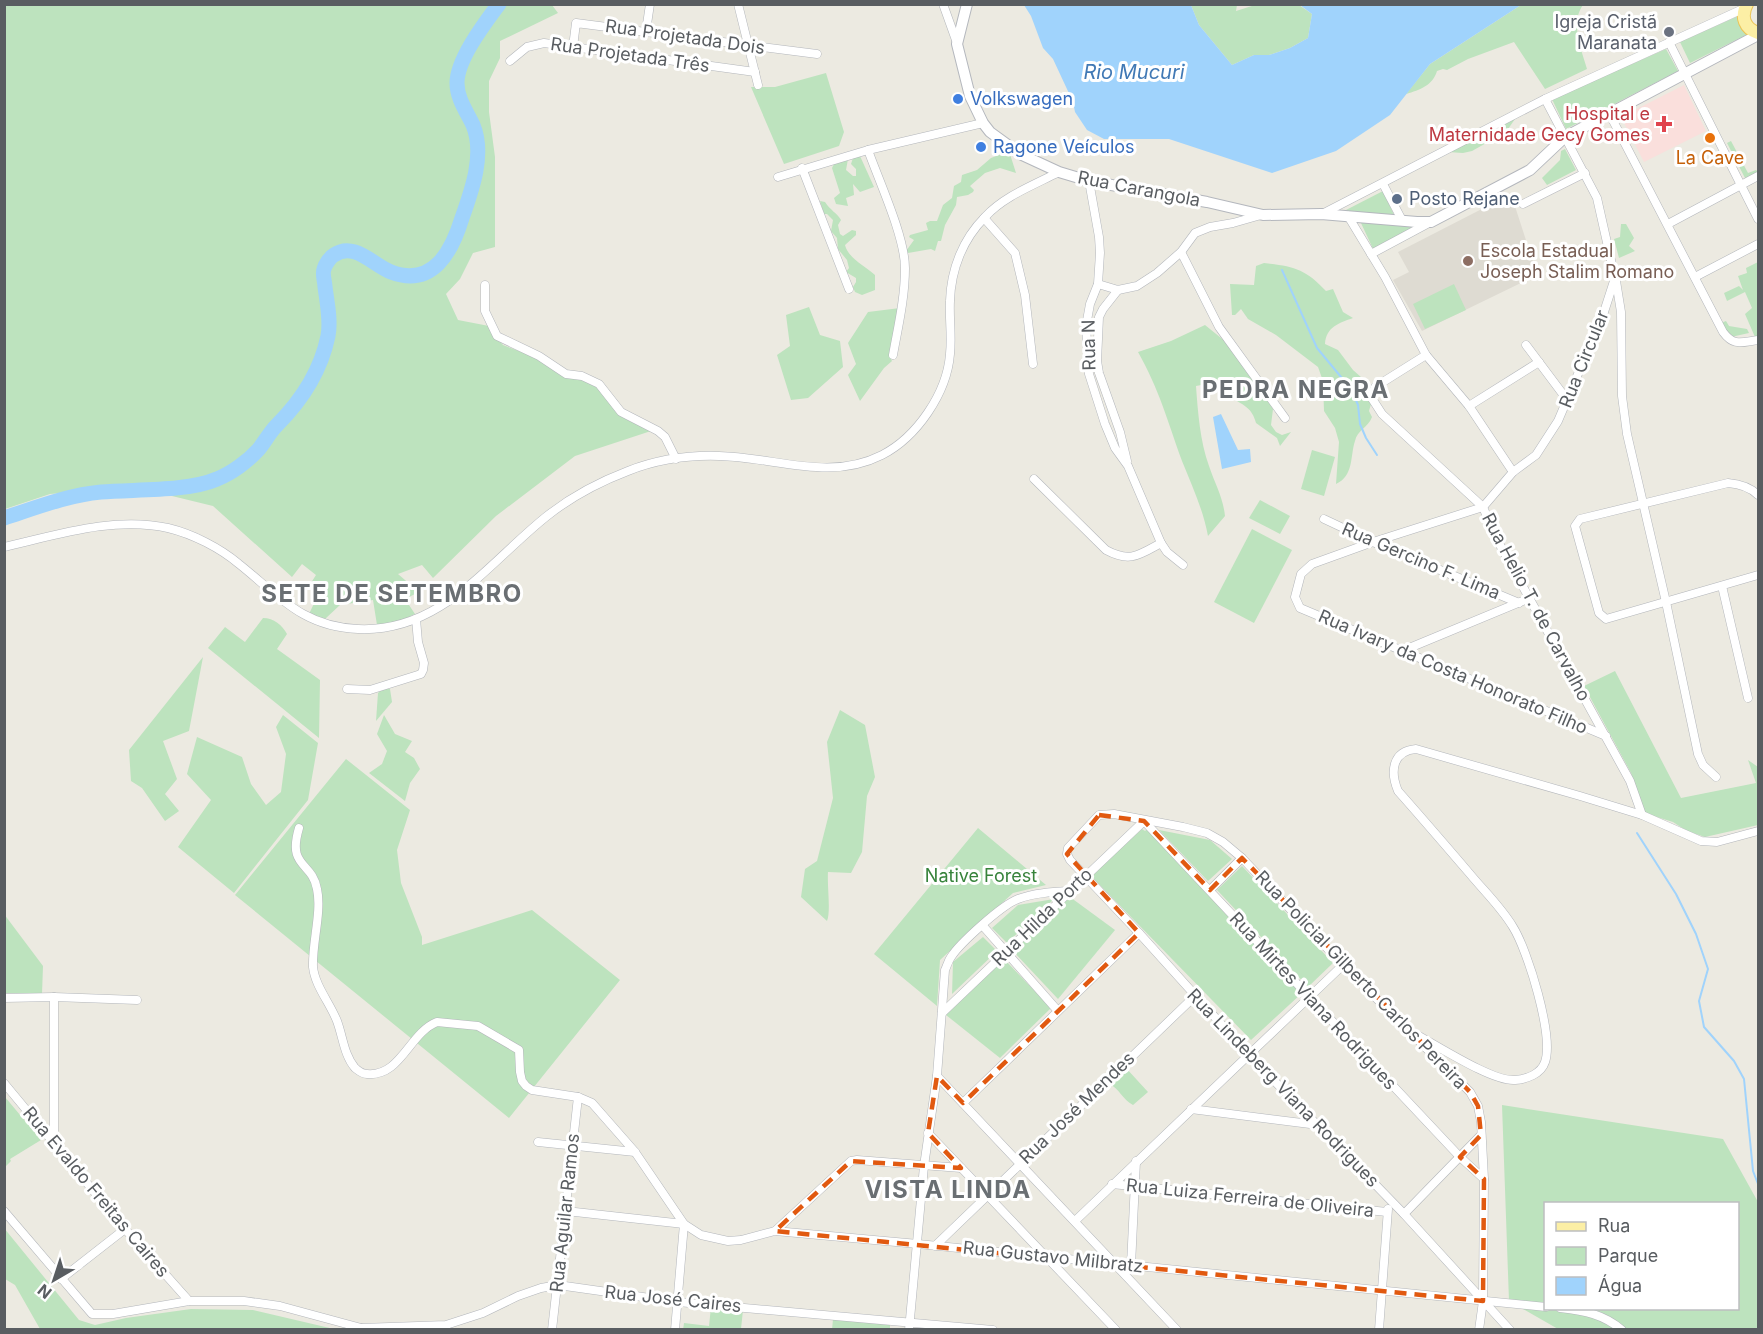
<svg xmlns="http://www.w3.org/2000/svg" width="1763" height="1334" font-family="Inter,sans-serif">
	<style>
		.education { fill: #dedbd2 }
		.medical { fill: #fadfdc }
		.green { fill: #bde3be; fill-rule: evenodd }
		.water { fill: #a0d3fc }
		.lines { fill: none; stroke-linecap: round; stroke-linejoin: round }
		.stream { stroke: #a0d3fc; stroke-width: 2 }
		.river { stroke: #a0d3fc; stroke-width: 15 }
		.street-casing { stroke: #b3b6bb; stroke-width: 9 }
		.secondary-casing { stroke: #b4b7bd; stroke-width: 12 }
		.primary-casing { stroke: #ecc559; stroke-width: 14 }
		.street { stroke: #fff; stroke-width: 8 }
		.secondary { stroke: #fff; stroke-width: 10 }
		.primary { stroke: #fcefa5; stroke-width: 12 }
		.marked { fill: none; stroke: #e15910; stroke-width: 4.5; stroke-dasharray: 12 8; stroke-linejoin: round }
		.worship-dot { fill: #6b7280; stroke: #fff; stroke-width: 2 }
		.shop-dot { fill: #3f7fe0; stroke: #fff; stroke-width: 2 }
		.health-dot { fill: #e0444e; stroke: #fff; stroke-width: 2 }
		.food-dot { fill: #e8710a; stroke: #fff; stroke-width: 2 }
		.service-dot { fill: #5c6f8a; stroke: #fff; stroke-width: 2 }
		.education-dot { fill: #8d6e63; stroke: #fff; stroke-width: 2 }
		.labels { text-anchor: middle; stroke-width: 6; stroke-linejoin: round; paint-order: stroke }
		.worship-label { font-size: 18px; fill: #5b616d; stroke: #fff; text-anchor: end }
		.street-label { font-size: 18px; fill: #595d61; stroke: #fff }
		.shop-label { font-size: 18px; fill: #366cbe; stroke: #fff; text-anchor: start }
		.health-label { font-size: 18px; fill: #be3a42; stroke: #fff; text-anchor: end }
		.food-label { font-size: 18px; fill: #c56008; stroke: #fff }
		.service-label { font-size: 18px; fill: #4e5e75; stroke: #fff; text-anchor: start }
		.education-label { font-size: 18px; fill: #785e54; stroke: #fff; text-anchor: start }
		.park-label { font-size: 18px; fill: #37833b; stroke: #fff }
		.water-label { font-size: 20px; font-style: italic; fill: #4179b5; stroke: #fff }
		.district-label { font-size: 24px; font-weight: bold; letter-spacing: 1.5px; fill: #6a6f73; stroke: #fff }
	</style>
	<rect width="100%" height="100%" fill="#eceae1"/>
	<polygon class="education" points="1511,194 1536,271 1533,277 1422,331 1393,280 1409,272 1398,252"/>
	<polygon class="medical" points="1684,85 1706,131 1644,162 1621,117"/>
	<g class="green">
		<polygon points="4,5 552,5 558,13 500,41 500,58 489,81 489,112 495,157 495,247 473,253 460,279 446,294 458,320 489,326 495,336 503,345 548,362 610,392 624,411 651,431 575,456 496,516 433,578 422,565 398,574 419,592 405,599 415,614 396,623 377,625 373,600 340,605 325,619 309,614 319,593 309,586 316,575 302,564 292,577 213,506 135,487 50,494 5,509"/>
		<polygon points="1191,5 1237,5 1236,11 1255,5 1293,4 1299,5 1312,14 1308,38 1290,48 1269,55 1254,55 1232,65 1199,25"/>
		<path d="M1521,5H1583C1570,23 1581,48 1587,69L1545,89L1514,42L1468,59L1447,70L1443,69L1437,71C1433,85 1420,90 1406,94L1430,64Z"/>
		<polygon points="1738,16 1748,34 1690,63 1680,42"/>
		<polygon points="1666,49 1678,71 1566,129 1552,99"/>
		<polygon points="826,73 844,132 839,146 784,164 751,87 775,87"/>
		<polygon points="1517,116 1506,132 1472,151 1463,153 1448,152"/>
		<polygon points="1731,141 1748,173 1756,170 1758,172 1745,178 1727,143"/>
		<polygon points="1565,149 1576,170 1547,185 1542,178 1560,160 1561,151"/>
		<polygon points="1009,151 1016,173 1000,168 985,173 970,186 974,190 973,192 968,195 957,197 956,205 945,225 941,241 938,241 935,251 931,249 908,253 906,251 914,240 909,237 910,235 928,230 926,223 930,221 937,221 943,205 952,198 954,186 961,182 962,175 977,170 991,158"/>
		<polygon points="860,156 874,187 860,192 853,184 854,195 846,198 848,206 836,204 834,198 840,193 832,168 834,164 848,159 846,170 853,176 856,176 856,169 851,164 853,158"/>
		<polygon points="1383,191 1394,215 1346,212 1346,210"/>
		<path d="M820,201L825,202C830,210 837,213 841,220L838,225L840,234L843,236L852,230L856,231V235L845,245C848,258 865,266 875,275V290L862,295L855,292L853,287L856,282V278L846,272L849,268L847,260L838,249L837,238L831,231L833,220L827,214H824Z"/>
		<polygon points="1362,220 1411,225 1413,227 1374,251 1361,223"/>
		<polygon points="1621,224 1626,224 1634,238 1629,246 1635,251 1619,258 1614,239 1620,237"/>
		<polygon points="1758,262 1758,344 1745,314 1752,308 1745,292 1727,301 1724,293 1739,286 1743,290 1738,276 1747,273 1746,268"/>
		<path d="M1264,263C1293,266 1306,269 1326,291L1333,289L1343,312L1353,318C1339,323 1326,327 1325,344L1338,350L1353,370L1370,385L1367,392L1371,404L1369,411L1372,417C1368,428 1357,430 1355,441C1350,456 1354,476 1336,484L1339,442L1335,428L1324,411L1323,381L1318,367L1276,335L1248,319L1241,309L1235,315H1232L1230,284L1254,285L1256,266Z"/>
		<polygon points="1454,284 1466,310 1425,329 1413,304"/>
		<polygon points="809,307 820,335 840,341 843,367 808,398 791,400 777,355 790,346 786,315"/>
		<polygon points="900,308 890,357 892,361 884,368 860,401 848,375 856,364 848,343 868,312"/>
		<polygon points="1726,321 1729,326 1747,329 1749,333 1731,337 1726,333 1721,323"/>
		<path d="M1205,325L1226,342L1267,398L1273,409L1271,425L1276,432L1282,435L1291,432L1280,446L1277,438L1256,423C1252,408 1245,406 1232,398L1227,380L1196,386C1198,413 1200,441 1209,466C1215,484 1223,497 1225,516L1208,536C1203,509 1192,486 1182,461C1168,422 1159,389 1138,352L1171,341Z"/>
		<polygon points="1312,450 1335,457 1324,496 1301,489"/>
		<polygon points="1260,500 1290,516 1280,534 1249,518"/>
		<polygon points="1252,529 1292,550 1254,623 1214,602"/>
		<path d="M263,618C274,618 282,625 287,634L277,649L320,680L319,738L208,648L225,627L245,642Z"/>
		<polygon points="203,657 189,731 163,741 177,779 165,794 179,811 165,821 142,788 131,781 129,750"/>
		<polygon points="1615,671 1681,798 1756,783 1748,760 1758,767 1758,825 1705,837 1687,831 1673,822 1644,813 1631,773 1584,686"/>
		<polygon points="382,689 390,689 392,702 376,721 378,693"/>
		<path d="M840,710L865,725L875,777L867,796L862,852L851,873L828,872C827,886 831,911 827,921L801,897L805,869L817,861L833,798L827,742Z"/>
		<polygon points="283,715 318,743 308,800 234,893 178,847 211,800 187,774 197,737 242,757 251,784 266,805 281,792 286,754 276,727"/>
		<polygon points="384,715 395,734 412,741 405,752 414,758 420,769 410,783 405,801 369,773 382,764 387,751 377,734"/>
		<polygon points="346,759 410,810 397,850 401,883 422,937 422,945 532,910 620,980 509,1118 235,895"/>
		<polygon points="1150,827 1301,994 1251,1040 1091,876 1142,829 1145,831"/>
		<polygon points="978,828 1046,885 1013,893 940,960 937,1006 874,954"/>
		<polygon points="1159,830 1210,840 1232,859 1208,881"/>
		<polygon points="1242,866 1333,963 1308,987 1217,890"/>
		<polygon points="1070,897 1115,930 1058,999 1013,951"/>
		<polygon points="1054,899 1007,943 992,928 1018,905"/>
		<polygon points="4,914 43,966 42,994 5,993"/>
		<polygon points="983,937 997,951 952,994 953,962"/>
		<polygon points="1004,959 1051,1008 1000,1058 946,1015"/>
		<path d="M1126,1068L1148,1092L1133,1105C1123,1100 1119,1088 1109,1084Z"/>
		<polygon points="5,1097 41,1140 10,1159 11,1161 5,1167"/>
		<path d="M1502,1105L1723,1139L1758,1202V1329H1558L1509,1301ZM1546,1204H1738V1308H1546Z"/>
		<polygon points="4,1228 79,1320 95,1325 126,1318 191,1309 253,1310 334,1329 40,1329 15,1285 5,1279"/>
		<polygon points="711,1307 743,1310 741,1329 683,1330 684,1323 709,1326"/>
		<polygon points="833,1319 890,1325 890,1329 832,1330"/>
	</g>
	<g class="water">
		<polygon points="1024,5 1191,5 1199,25 1232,65 1254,55 1269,55 1290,48 1308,38 1312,14 1300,5 1293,5 1521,5 1430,64 1390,115 1336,151 1272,173 1169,139 1104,139 1087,130 1075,112 1073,102 1053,59 1043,48 1031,16"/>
		<polygon points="1221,414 1238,450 1250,449 1251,462 1222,469 1213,417"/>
	</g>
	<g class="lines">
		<g class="stream">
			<polyline points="1282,270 1317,348 1351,389 1358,405 1360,424 1366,438 1377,455"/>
			<polyline points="1637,833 1676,894 1696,934 1708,969 1699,1001 1704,1027 1734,1061 1744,1079 1753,1171 1758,1184"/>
		</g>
		<path class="river" d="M4,518C35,508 68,495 101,492C134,489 187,492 217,479C232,473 248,461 258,450C265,442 269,433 277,425C301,401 321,370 328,336C331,321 327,302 325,287C325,282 322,274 324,269C325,265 330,257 334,255C354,241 373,265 391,272C433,288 452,251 462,218C472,190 485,154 473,125C467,112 457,99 457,83C457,59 485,23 499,4"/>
		<g class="street-casing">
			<g id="street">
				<polyline points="738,4 758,85"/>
				<polyline points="943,4 957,43"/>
				<polyline points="646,31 650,4"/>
				<polyline points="1669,42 1758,219"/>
				<polyline points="573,47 576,23 817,54"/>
				<polyline points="510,61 527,47 544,43 755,72"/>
				<polyline points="1545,99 1597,198 1615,278 1603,315 1558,421 1536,455 1513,472 1483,507 1373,542 1312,564 1301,574 1295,597 1300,608 1606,736"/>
				<path d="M1609,113L1723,332C1734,347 1742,342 1758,340"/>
				<path d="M868,150C879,181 905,237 905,268C905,298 898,327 893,355"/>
				<polyline points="802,168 849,289"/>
				<polyline points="778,177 868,150 983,123"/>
				<polyline points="1089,181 1099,237 1100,253 1098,284 1090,304 1086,326 1089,374 1105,424 1115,448 1128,466 1161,543 1167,552 1183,565"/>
				<polyline points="1383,184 1402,220"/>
				<polyline points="1523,204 1585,173"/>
				<polyline points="1322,214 1545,99 1745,8"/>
				<polyline points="1348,216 1385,277 1426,355 1469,406 1513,472"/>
				<polyline points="984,218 1015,253 1025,295 1033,364"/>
				<polyline points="1668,224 1758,176"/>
				<polyline points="1181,252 1219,327 1285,418"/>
				<polyline points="1371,254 1427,224"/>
				<polyline points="1695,277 1758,244"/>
				<polyline points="1616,281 1621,312 1622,396 1627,434 1666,602 1698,754 1703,765 1716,777"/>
				<polyline points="1098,284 1118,290 1137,286 1157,273 1181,252 1195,233 1210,227 1233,223 1261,215"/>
				<polyline points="485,285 485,311 497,336 539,356 566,374 582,376 599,384 621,412 658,431 665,437 676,459"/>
				<polyline points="1118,290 1103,309 1099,317 1097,361 1099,373 1120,432 1127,461"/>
				<polyline points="1526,345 1568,401"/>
				<polyline points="1426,355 1375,387 1371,397 1382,414 1483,507 1495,536 1630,781 1642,815"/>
				<polyline points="1469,406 1539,362"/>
				<path d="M1034,479L1106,550C1130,563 1139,555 1161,543"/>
				<path d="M1758,495C1750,487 1740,484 1728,483L1580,519L1575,526L1599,613L1606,619L1758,575"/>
				<polyline points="1324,519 1373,542 1519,603"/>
				<path d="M4,547C57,535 114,516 168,528C193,534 220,548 239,564C279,596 303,627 358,629C441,633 489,562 547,516C571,497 599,482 628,471C656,460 689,455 719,456C775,457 829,482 882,455C917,437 947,393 950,354C952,336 949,318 950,301C951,269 963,239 985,217C1004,196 1034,185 1059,172"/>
				<polyline points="1722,586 1748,698"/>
				<polyline points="1402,651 1530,598"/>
				<polyline points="347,689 370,690 421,674 423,670 424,663 418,642 416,619"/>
				<polyline points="1144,821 1460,1157 1484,1179"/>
				<path d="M299,828C287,868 312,861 317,889C322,911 312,943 313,967C315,986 330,1003 337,1021C343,1037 344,1055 355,1068C359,1071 362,1074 367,1074C401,1077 409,1033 437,1022L478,1026L519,1050L520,1072L522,1081L526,1086L532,1090L578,1097L592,1103L635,1152L684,1224L675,1330"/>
				<polyline points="1210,890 1242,858"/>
				<polyline points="983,926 1058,1011"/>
				<polyline points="54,997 54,1141"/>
				<polyline points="4,998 54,997 137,1000"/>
				<polyline points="942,1013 1144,821"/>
				<path d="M1417,1035C1438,1046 1493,1082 1515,1080C1527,1079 1541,1074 1545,1062C1554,1036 1528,951 1513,927C1501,907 1484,891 1470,874C1446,846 1422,818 1398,791C1390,772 1392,751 1416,749L1580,796L1642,815L1701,841L1717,842L1758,831"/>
				<polyline points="937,1076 1177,1330"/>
				<polyline points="4,1083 125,1229 189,1301"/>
				<polyline points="963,1103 1139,933"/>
				<polyline points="1191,1109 1318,1125"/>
				<polyline points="928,1133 1116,1330"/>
				<polyline points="538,1142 635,1152"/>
				<polyline points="1112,1184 1387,1212"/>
				<polyline points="4,1211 92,1314 113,1314 189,1301 244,1301 280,1306 365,1329"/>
				<polyline points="566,1211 684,1224 701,1235 728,1241 741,1240 775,1231 918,1244 1546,1307"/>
				<polyline points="1404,1214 1481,1135"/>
				<polyline points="1075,1221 1343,965"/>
				<polyline points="775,1231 851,1161 857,1160 961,1168"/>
				<polyline points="935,1246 1195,996"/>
				<polyline points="1131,1265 1136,1161"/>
				<polyline points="61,1279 125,1229"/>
				<path d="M1560,1308C1585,1311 1603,1314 1622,1330"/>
				<polyline points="361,1328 446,1325 483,1313 518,1296 541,1288 558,1285 678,1302 993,1330"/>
				<polyline points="552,1330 578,1097"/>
				<path d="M909,1330L924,1166L937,1076L945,970C947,966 948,961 951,957C960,943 1002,905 1018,899C1034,893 1052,892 1069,891"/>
				<polyline points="1379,1330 1388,1209"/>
				<polyline points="1479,1330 1483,1301 1484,1179 1481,1122 1478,1106 1470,1092 1343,965 1242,858 1223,842 1207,833 1183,827 1114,814 1099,815 1068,848 1067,854 1070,860 1139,933 1249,1055 1404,1214 1510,1330"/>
			</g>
		</g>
		<g class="secondary-casing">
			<polyline id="secondary" points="967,4 957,44 970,96 983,123 990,132 1020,154 1059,172 1089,181 1207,202 1263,215 1321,214 1417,222 1431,222 1530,170 1565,137 1758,35"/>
		</g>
		<g class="primary-casing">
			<path id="primary" d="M1747,4C1740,17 1745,29 1758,33"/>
		</g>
		<use href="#street" class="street"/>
		<use href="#secondary" class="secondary"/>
		<use href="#primary" class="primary"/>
	</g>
	<path class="marked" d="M1099,815L1144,821L1210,890L1242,858L1470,1092L1478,1106L1481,1135L1460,1157L1484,1179L1483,1301L775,1231L851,1161L961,1168L928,1133L937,1076L963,1103L1139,933L1067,854Z"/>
	<circle class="worship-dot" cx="1669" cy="32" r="6"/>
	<g class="shop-dot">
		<circle cx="958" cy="99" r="6"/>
		<circle cx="981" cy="147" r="6"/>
	</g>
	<path class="health-dot" d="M1661 115h6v6h6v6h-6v6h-6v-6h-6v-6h6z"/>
	<circle class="food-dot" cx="1710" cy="138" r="6"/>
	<circle class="service-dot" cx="1397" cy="199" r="6"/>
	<circle class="education-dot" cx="1468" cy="261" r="6"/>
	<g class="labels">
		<g class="worship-label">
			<text x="1657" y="28">Igreja Cristã<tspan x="1657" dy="21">Maranata</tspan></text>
		</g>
		<g class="street-label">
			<text transform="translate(685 37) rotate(8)" y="6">Rua Projetada Dois</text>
			<text transform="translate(630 55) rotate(8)" y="6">Rua Projetada Três</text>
			<text transform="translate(1139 189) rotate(11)" y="6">Rua Carangola</text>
			<text transform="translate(1089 345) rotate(-91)" y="6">Rua N</text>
			<text transform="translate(1584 359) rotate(-68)" y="6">Rua Circular</text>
			<text transform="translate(1421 561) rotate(23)" y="6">Rua Gercino F. Lima</text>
			<text transform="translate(1536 607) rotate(62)" y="6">Rua Helio T. de Carvalho</text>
			<text transform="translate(1453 672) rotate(23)" y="6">Rua Ivary da Costa Honorato Filho</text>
			<text transform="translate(1042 917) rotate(-44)" y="6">Rua Hilda Porto</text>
			<text transform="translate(1361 980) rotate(46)" y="6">Rua Policial Gilberto Carlos Pereira</text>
			<text transform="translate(1313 1001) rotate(47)" y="6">Rua Mirtes Viana Rodrigues</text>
			<text transform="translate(1283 1088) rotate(46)" y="6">Rua Lindeberg Viana Rodrigues</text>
			<text transform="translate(1077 1108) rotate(-44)" y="6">Rua José Mendes</text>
			<text transform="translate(96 1192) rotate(50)" y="6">Rua Evaldo Freitas Caires</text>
			<text transform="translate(1250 1198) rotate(6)" y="6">Rua Luiza Ferreira de Oliveira</text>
			<text transform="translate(565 1213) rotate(-84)" y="6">Rua Aguilar Ramos</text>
			<text transform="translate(1053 1257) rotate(6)" y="6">Rua Gustavo Milbratz</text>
			<text transform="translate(673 1299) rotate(6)" y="6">Rua José Caires</text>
		</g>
		<g class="shop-label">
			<text x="970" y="105">Volkswagen</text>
			<text x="993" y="153">Ragone Veículos</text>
		</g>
		<g class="health-label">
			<text x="1650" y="120">Hospital e<tspan x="1650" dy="21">Maternidade Gecy Gomes</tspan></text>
		</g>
		<g class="food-label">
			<text x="1710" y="164">La Cave</text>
		</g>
		<g class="service-label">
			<text x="1409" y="205">Posto Rejane</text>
		</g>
		<g class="education-label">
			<text x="1480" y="257">Escola Estadual<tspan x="1480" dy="21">Joseph Stalim Romano</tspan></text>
		</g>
		<g class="park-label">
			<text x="981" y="882">Native Forest</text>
		</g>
		<g class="water-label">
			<text x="1134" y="79">Rio Mucuri</text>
		</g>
		<g class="district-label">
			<text x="1296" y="398">PEDRA NEGRA</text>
			<text x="392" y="602">SETE DE SETEMBRO</text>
			<text x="948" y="1198">VISTA LINDA</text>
		</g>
	</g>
	<rect width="1763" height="1334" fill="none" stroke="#595d61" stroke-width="12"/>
	<rect x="1544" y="1202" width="195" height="108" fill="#ffffff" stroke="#bdbec0" stroke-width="1.5"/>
	<rect x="1556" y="1222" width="30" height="9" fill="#fcefa5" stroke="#bdbec0" stroke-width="1.5"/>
	<text x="1598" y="1232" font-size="18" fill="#595d61">Rua</text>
	<rect x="1556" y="1247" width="30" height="18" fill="#bde3be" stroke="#bdbec0" stroke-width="1.5"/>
	<text x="1598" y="1262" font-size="18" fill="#595d61">Parque</text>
	<rect x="1556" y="1277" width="30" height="18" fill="#a0d3fc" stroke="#bdbec0" stroke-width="1.5"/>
	<text x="1598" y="1292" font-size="18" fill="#595d61">Água</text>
	<g transform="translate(54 1280) rotate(219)" stroke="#ffffff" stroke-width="4.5" paint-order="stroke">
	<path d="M0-4.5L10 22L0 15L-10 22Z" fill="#595d61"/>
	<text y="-9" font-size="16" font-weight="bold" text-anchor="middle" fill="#595d61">N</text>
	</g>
</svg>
